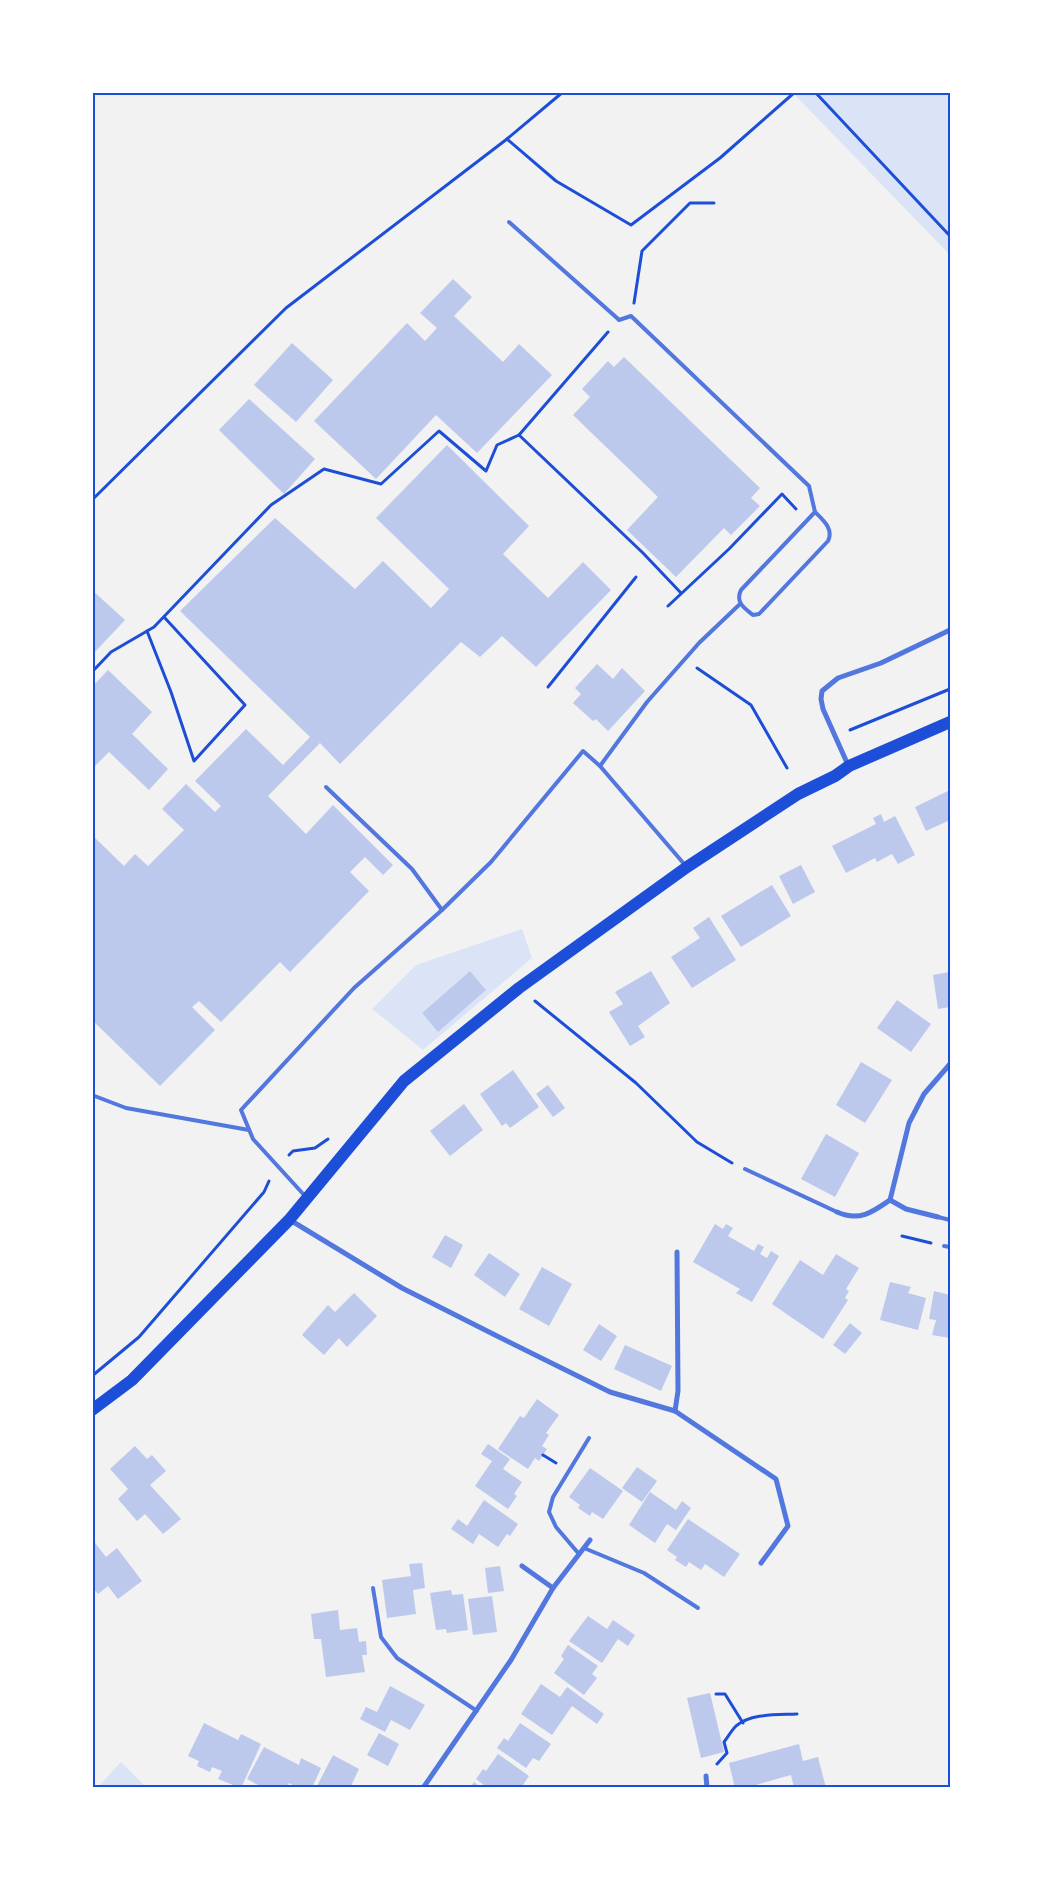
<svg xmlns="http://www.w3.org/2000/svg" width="1043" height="1880" font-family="Lato,sans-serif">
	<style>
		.green { fill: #dbe4f7; fill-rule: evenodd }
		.building { fill: #bdc9ec }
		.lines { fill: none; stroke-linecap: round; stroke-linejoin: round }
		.path { stroke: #1d4ed8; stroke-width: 3 }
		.service { stroke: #5277de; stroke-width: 4 }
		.minor { stroke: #5277de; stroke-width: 5 }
		.primary { stroke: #1d4ed8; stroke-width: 12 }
		.neatline { fill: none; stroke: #1d4ed8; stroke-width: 2 }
	</style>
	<rect width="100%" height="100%" fill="#f2f2f2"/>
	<g class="green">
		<polygon points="793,93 950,93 950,255"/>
		<path d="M522,929L532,958L423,1050L372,1009L416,965ZM470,971L486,990L438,1031L422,1013Z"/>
		<polygon points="121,1762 146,1787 98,1787"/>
	</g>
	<g class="building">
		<polygon points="453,279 472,297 454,316 503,362 519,344 552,375 477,453 436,415 376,479 314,421 407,323 425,341 437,328 420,313"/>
		<polygon points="292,343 333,380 296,422 254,385"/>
		<polygon points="624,357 760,488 751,498 760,506 731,535 724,528 676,577 627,530 658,497 573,415 590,397 582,389 608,361 614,367"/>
		<polygon points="249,399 315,459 284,494 219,430"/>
		<polygon points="447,445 529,526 503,554 548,598 583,562 611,590 536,667 502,636 480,657 461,642 340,764 320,743 268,796 306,834 333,805 393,865 383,875 365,857 350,872 369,891 290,972 280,962 221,1022 199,1001 192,1007 215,1030 160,1086 92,1020 92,835 124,866 135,854 148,866 184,830 162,809 186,784 215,812 221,806 195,781 246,729 283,765 310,737 180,611 275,518 355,589 383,561 431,608 449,589 376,518"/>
		<polygon points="92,590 125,620 92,655"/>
		<polygon points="597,664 613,679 622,668 645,691 608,731 596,719 593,721 573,703 581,694 575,688"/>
		<polygon points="108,670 152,712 132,734 168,769 149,790 109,752 92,769 92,687"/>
		<polygon points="950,790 950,820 926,831 915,807"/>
		<polygon points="881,814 884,822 895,816 915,855 898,864 892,854 877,862 875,858 846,873 832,846 876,824 873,818"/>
		<polygon points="801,865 815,892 793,904 779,876"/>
		<polygon points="772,885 791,916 741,947 721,916"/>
		<polygon points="709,917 736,960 692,988 671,957 700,938 693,928"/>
		<polygon points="470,971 486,990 438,1032 422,1013"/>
		<polygon points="651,971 670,1003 638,1026 645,1037 630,1046 609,1012 623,1004 615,992"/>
		<polygon points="950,972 950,1007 938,1009 933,975"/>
		<polygon points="897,1000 931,1024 911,1052 877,1028"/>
		<polygon points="861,1062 892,1080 865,1123 836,1105"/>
		<polygon points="513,1070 539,1107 510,1128 506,1123 502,1126 480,1094"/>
		<polygon points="548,1085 565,1108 553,1117 536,1094"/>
		<polygon points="464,1104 483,1130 450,1156 430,1131"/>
		<polygon points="826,1134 859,1153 835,1197 801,1179"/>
		<polygon points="715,1224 723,1229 726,1224 733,1228 728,1236 754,1251 758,1244 764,1247 760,1254 767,1258 771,1251 779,1256 752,1302 736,1293 740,1289 693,1262"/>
		<polygon points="445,1235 463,1245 451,1268 432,1257"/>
		<polygon points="489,1253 520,1274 505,1297 474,1275"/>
		<polygon points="836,1254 859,1268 846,1289 849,1291 845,1298 848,1300 823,1339 772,1304 800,1260 823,1275"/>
		<polygon points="542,1267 572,1284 549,1326 519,1309"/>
		<polygon points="890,1282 911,1287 908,1293 926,1298 918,1330 880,1320"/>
		<polygon points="934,1291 950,1295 950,1338 932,1335 936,1320 929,1319"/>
		<polygon points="354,1293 377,1316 347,1347 339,1338 324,1355 302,1335 328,1305 335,1312"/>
		<polygon points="850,1323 862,1333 845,1354 833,1345"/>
		<polygon points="599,1324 617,1336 601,1361 583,1350"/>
		<polygon points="625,1345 672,1366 661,1391 614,1369"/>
		<polygon points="537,1399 559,1415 546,1433 549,1435 542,1446 547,1449 539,1461 535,1458 528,1469 498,1449 520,1416 524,1418"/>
		<polygon points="488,1444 510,1459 503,1469 522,1482 514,1494 517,1496 508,1509 475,1486 492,1461 481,1454"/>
		<polygon points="135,1446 147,1459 152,1455 166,1471 150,1485 181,1519 163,1534 145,1514 137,1521 118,1499 128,1489 110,1469"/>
		<polygon points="637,1467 657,1481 642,1502 622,1488"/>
		<polygon points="590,1468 623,1491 603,1519 592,1512 590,1516 578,1508 580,1505 569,1497"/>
		<polygon points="650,1492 676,1510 682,1501 691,1508 676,1530 667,1524 655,1543 629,1525"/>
		<polygon points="484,1500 518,1524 510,1536 507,1534 498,1547 479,1534 473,1544 451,1529 458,1519 467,1526"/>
		<polygon points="688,1519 740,1554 724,1577 705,1564 701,1570 689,1562 686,1567 675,1560 677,1557 667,1550"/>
		<polygon points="92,1539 106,1557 117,1548 142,1581 118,1599 108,1586 98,1594 92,1587"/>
		<polygon points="422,1563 425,1588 413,1590 416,1614 387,1618 382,1580 411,1576 409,1564"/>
		<polygon points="500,1566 504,1591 488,1593 485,1568"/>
		<polygon points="451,1590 452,1595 463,1594 468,1630 447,1633 446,1629 436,1630 430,1593"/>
		<polygon points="492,1596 497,1632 473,1635 468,1599"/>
		<polygon points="338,1610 340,1630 357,1628 359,1642 366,1641 367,1655 362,1655 365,1672 326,1677 321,1639 314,1639 311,1614"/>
		<polygon points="588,1616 607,1629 613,1620 635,1635 628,1646 618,1639 602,1663 569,1641"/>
		<polygon points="568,1645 598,1666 592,1674 597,1678 584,1695 554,1673 564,1659 561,1656"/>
		<polygon points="541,1684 560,1697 567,1687 604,1714 597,1724 572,1706 552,1735 521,1714"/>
		<polygon points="390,1686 425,1705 410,1730 391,1720 385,1732 360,1719 366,1707 377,1712"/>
		<polygon points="710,1693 724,1752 701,1758 687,1698"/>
		<polygon points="204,1723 238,1740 241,1734 261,1744 241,1788 218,1779 222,1771 212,1767 210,1772 197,1766 199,1761 188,1756"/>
		<polygon points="520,1723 551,1744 539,1761 533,1758 526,1768 497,1748 504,1738 508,1741"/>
		<polygon points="379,1733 399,1744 388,1766 367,1755"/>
		<polygon points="799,1744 803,1761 818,1757 826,1788 794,1788 791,1775 745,1788 735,1788 729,1763"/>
		<polygon points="264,1747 299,1765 301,1758 321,1768 312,1788 298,1788 289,1783 287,1788 257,1788 258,1785 247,1779"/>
		<polygon points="498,1754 529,1776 521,1788 488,1788 476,1779 483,1769 486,1771"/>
		<polygon points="333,1755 359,1769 350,1788 316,1788"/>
		<polygon points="474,1782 481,1788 470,1788"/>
	</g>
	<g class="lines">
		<g class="path">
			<polyline points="815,92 950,236"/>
			<polyline points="507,139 563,92"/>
			<polyline points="634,303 642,251 690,203 714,203"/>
			<polyline points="519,435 643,553 681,593"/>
			<polyline points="92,500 286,308 507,139 556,181 631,225 720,158 795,92"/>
			<polyline points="668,606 729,549 782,494 796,509"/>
			<polyline points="147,631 171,692 194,761 245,705 164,617"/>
			<polyline points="697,668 751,705 787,768"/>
			<polyline points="92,672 111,652 154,627 271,505 324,469 381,484 439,431 486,471 497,445 519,435 608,332"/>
			<polyline points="548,687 636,577"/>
			<polyline points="850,730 950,689"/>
			<polyline points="535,1001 636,1083 697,1142 732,1163"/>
			<polyline points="289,1155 293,1151 315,1148 328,1139"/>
			<polyline points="902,1236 931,1243"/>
			<polyline points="92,1376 139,1337 264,1192 269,1181"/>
			<polyline points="543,1455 556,1463"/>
			<polyline points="716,1694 725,1694 743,1723"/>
			<path d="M717,1764L727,1753L724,1742C728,1737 731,1731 736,1726C751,1713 778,1715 797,1714"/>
		</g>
		<g class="service">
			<polyline points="509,222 617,318 619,320 631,316 809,486 815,512"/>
			<path d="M815,512C823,520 834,529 828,541L759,614L753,615C744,608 735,602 741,590Z"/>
			<polyline points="600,766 647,702 699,643 740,604"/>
			<polyline points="326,787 412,869 442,910"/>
			<polyline points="92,1095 126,1108 249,1130"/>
			<polyline points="745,1169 837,1212"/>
			<polyline points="305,1196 253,1139 241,1110 354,988 442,910 491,862 583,751 600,766 685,865"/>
			<polyline points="938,1217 950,1220"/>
			<polyline points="944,1246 950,1247"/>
			<polyline points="584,1548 644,1573 698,1608"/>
			<polyline points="579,1554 556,1527 549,1512 553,1497 589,1438"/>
			<polyline points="373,1588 381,1637 397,1658 477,1711"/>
		</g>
		<g class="minor">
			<polyline points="848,765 823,709 821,699 822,691 838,678 881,663 950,630"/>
			<polyline points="890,1200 909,1123 924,1094 950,1064"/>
			<polyline points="890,1200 906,1209 938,1217"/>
			<path d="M837,1212C859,1222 873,1212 890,1200"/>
			<polyline points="290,1220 402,1288 495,1335 610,1392 675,1411 776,1479 788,1526 761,1563"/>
			<polyline points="675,1411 678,1391 677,1252"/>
			<polyline points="522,1566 553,1588"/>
			<polyline points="706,1776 707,1788"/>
			<polyline points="423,1788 511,1660 553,1588 590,1540"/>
		</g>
		<polyline class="primary" points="92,1410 132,1380 289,1220 404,1081 519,988 687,867 798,794 835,776 849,766 950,722"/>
	</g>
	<rect width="1043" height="1880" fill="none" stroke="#ffffff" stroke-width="188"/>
	<rect x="94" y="94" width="855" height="1692" class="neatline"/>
</svg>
